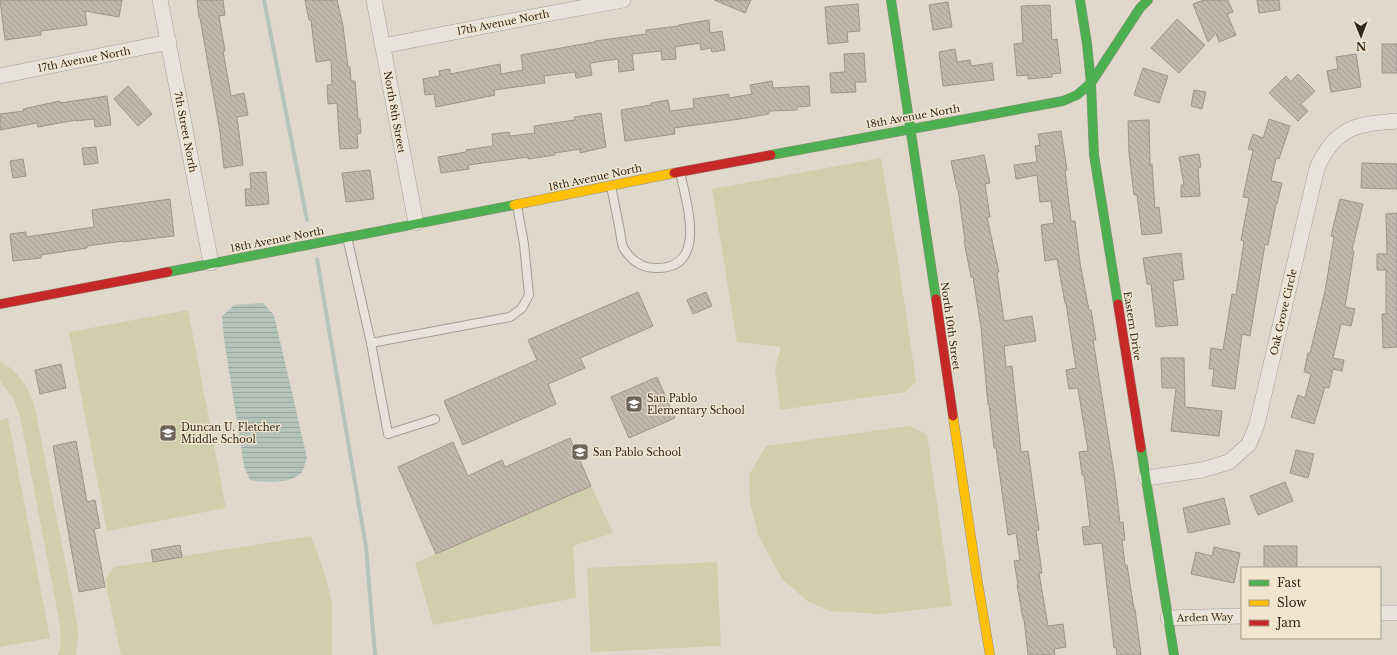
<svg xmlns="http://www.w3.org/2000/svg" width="1397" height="655" font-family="'Libre Baskerville',serif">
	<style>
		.green { fill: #d0cead }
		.water { fill: url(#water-rules) }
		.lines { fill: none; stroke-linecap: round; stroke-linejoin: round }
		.stream { stroke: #b5c4ba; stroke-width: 4 }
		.building { fill: url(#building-back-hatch); stroke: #9f948a }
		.lane-casing { stroke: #a59d93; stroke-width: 10 }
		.street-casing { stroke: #a59d93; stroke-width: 16 }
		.fast-casing { stroke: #958d83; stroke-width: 10 }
		.slow-casing { stroke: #958d83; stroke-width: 10 }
		.jam-casing { stroke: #958d83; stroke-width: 10 }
		.lane { stroke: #e8e3da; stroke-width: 8 }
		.street { stroke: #e8e3da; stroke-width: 15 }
		.fast { stroke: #4caf50; stroke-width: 9 }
		.slow { stroke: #ffc107; stroke-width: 9 }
		.jam { stroke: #c62828; stroke-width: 9 }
		.labels { text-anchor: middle; stroke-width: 3; stroke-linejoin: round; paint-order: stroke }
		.street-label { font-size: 10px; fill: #32261d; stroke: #f2e5cf }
		.poi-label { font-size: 10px; fill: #32261d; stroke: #f2e5cf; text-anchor: start }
	</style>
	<defs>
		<pattern id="water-rules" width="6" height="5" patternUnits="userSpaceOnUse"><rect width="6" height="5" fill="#b5c4ba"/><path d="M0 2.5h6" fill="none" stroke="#9ca89f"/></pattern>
		<pattern id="building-back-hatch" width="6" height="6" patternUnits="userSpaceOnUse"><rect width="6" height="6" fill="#c3b6ab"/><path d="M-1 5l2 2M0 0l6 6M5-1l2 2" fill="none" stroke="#a89c93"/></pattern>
	</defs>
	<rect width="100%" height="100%" fill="#e0d8ca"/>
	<g class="green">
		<polygon points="881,158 897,253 916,381 906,392 780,410 775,368 781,347 737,342 712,189"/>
		<polygon points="188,310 226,508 107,531 69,332"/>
		<path d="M0,361C20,372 31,391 36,413L77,622L78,634L76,655H58L61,644L60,625L20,416L13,398L0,381Z"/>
		<polygon points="8,418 50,638 0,647 0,420"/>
		<polygon points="909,426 927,434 952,606 880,614 830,611 809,602 782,579 758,535 750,503 749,475 766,446"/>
		<polygon points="591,486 613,533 573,546 576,598 433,625 415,563"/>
		<polygon points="311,536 326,577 332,604 332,655 121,655 105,581 114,567"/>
		<polygon points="717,562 721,646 591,652 587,568"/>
	</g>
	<path class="water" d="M263,303L274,315L307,458C305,463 304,470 301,473C292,484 262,483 250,480L244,466L224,339L222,316L234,305Z"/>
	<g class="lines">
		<g class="stream">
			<polyline points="264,0 307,220"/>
			<polyline points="317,259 366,547 375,655"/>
		</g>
	</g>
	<g class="building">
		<polygon points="0,0 122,0 119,17 85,11 87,25 41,31 41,35 5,40"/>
		<polygon points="197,0 223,0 225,15 219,16 225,51 223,51 231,96 244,93 248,115 237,117 243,165 224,168 220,132 200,18 199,18"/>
		<polygon points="305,0 337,0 343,26 348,67 350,67 351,81 355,81 358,119 360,119 361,133 357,134 358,148 340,149 337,103 328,104 327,85 332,85 331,60 316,62 311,20 309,20"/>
		<polygon points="714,0 751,0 745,13"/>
		<polygon points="1204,0 1228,0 1233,12 1227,14 1236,35 1219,42 1216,33 1208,42 1193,4"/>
		<polygon points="1257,0 1279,0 1280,10 1259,13"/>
		<polygon points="948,2 952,27 933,30 929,5"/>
		<polygon points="858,4 860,31 847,32 848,42 828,44 825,7"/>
		<polygon points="1050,5 1052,40 1057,39 1061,73 1052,74 1052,77 1028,79 1028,75 1017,76 1014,44 1023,43 1021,6"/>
		<polygon points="1177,19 1205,45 1179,73 1151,48"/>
		<polygon points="709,20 710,33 722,31 725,50 712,52 711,48 701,50 700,43 675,47 676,59 662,60 661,51 632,54 634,70 619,72 618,59 590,63 592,75 576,78 575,72 544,76 545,83 494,90 495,95 436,107 434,94 425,95 423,79 440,76 439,71 450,69 450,74 500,64 501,74 523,70 521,55 595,42 595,41 646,34 646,30 679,26 679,25"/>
		<rect x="1382" y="44" width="15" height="29"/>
		<polygon points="955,49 957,62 970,60 971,66 992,63 994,80 943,86 939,52"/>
		<polygon points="864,53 866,82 855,82 856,92 831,93 830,73 845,72 844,54"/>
		<polygon points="1356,54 1361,87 1331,92 1327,71 1338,69 1336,57"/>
		<polygon points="1143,68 1168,76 1159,103 1134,95"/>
		<polygon points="1298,74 1315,91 1301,104 1308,111 1298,121 1269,93 1286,76 1291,82"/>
		<polygon points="772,81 773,88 809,86 810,106 797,107 797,110 769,111 769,114 740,119 674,128 675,134 625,141 621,110 651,105 651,103 668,100 670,111 694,108 693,99 729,94 729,98 752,94 750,85"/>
		<polygon points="128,86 152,114 138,126 114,99"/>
		<polygon points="1194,90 1206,92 1202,109 1191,106"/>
		<polygon points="107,96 111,125 95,127 94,119 76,121 76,120 38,127 37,123 0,130 0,114 24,111 23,109 60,101 60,103"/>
		<polygon points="601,113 606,147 580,153 580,149 555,153 555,155 528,159 528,157 468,165 469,169 441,173 438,157 466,152 466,150 493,146 492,134 509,132 510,136 535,133 534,126 575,120 574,117"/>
		<polygon points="1269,119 1290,126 1279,159 1276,158 1271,181 1282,183 1277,204 1276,204 1268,245 1265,244 1250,336 1242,334 1235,389 1212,386 1214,369 1209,369 1211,348 1223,350 1232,294 1236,295 1244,241 1241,240 1249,198 1243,197 1253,150 1248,149 1253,134 1263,138"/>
		<polygon points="1149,120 1150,165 1152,164 1155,208 1159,207 1162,233 1142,235 1137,195 1134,195 1129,153 1128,121"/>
		<polygon points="1061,131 1067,170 1065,170 1071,221 1075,221 1080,263 1089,310 1091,310 1096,340 1093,340 1115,479 1120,523 1123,522 1125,540 1122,540 1125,565 1127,565 1134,609 1135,609 1141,655 1117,655 1116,647 1114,648 1102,543 1084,545 1082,527 1090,526 1084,475 1082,475 1079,452 1088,451 1078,388 1069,389 1066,370 1076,368 1066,303 1065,303 1057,259 1045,261 1041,225 1054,223 1051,201 1040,202 1037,175 1016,179 1014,165 1037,162 1035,146 1040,145 1038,134"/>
		<polygon points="96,147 98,163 84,165 82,148"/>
		<polygon points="1199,154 1201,167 1198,168 1200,196 1181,197 1181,185 1184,185 1179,157"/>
		<polygon points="984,155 990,183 985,184 990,217 987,217 999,272 997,272 1004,321 1032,316 1036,341 1004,346 1006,367 1012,366 1021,452 1028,451 1039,530 1036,531 1042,573 1039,573 1048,626 1063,624 1066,647 1054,649 1055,655 1028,655 1024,619 1023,619 1017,585 1018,585 1014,561 1020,560 1016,533 1008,535 996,448 994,448 989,404 988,405 981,327 973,277 971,277 964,241 965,241 958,189 957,189 951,161"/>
		<polygon points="23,159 26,176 13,178 10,161"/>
		<polygon points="1362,163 1397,164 1397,189 1361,188"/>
		<polygon points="370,170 374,199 346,202 342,173"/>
		<polygon points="266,172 269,204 246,206 245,189 251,189 250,173"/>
		<polygon points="170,199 174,236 123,242 123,241 87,246 87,248 41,255 41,258 13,261 10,234 26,232 26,237 94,227 92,210"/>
		<polygon points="1340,199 1363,204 1352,250 1354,251 1345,307 1355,309 1351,326 1341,324 1333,358 1344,360 1342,371 1333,369 1329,388 1325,387 1314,424 1291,417 1298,395 1305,398 1311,374 1304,372 1308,353 1310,353 1325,291 1334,237 1331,236"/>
		<polygon points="1397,213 1397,347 1383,348 1382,314 1386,314 1386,270 1377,270 1377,254 1387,254 1386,214"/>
		<polygon points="1181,253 1184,279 1173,281 1178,325 1156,327 1151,284 1147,284 1143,258"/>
		<polygon points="638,292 653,326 580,358 585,368 548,384 556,404 463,445 444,401 537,360 528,340"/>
		<polygon points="706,292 712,306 693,314 687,300"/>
		<polygon points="1161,358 1184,358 1185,407 1222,411 1219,436 1171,431 1176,388 1162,388"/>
		<polygon points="61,364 66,388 40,394 35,370"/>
		<polygon points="657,377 675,418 629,438 611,397"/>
		<polygon points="570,438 591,486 436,554 398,467 453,442 468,476 502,460 505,467"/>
		<polygon points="76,441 87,502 95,500 100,528 94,529 105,587 79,592 53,446"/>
		<polygon points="1296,450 1314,454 1308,478 1290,473"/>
		<polygon points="1285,482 1293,501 1258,515 1250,496"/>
		<polygon points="1224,498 1230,524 1188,533 1183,508"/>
		<polygon points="180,545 182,557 153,562 151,550"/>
		<rect x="1264" y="546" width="33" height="22"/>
		<polygon points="1214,547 1240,553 1234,583 1191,574 1196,552 1212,556"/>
	</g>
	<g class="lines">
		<g class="lane-casing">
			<g id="lane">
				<path d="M611,186C614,201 617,216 620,231C621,236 621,244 624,249C631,260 642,268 656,268C709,269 686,202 680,172"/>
				<polyline points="347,237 371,343 388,434 435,419"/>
				<polyline points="371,343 510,317 522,308 529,295 524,244 517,206"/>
			</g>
		</g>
		<g class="street-casing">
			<g id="street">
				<polyline points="160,0 211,263"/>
				<polyline points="374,0 416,223"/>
				<polyline points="383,46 547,14 623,0"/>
				<polyline points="0,76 169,42"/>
				<path d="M1146,478L1202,470L1229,462L1249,444L1257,424L1317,168C1335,128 1355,124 1397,121"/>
				<polyline points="1380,613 1397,613"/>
				<polyline points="1168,618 1242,616"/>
			</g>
		</g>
		<g class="fast-casing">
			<g id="fast">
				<polyline points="891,0 936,299"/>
				<polyline points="1080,0 1087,44 1091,83 1094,155 1118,304"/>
				<polyline points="771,155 1063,101 1077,95 1091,83 1140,8 1148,0"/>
				<polyline points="168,272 514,205"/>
				<polyline points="1141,448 1174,655"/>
			</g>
		</g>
		<g class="slow-casing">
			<g id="slow">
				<polyline points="514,205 674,173"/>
				<polyline points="953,416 977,578 990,655"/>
			</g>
		</g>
		<g class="jam-casing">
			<g id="jam">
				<polyline points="674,173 771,155"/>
				<polyline points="936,299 953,416"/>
				<polyline points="0,304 168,272"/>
				<polyline points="1118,304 1141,448"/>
			</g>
		</g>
		<use href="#lane" class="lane"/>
		<use href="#street" class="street"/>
		<use href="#fast" class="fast"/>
		<use href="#slow" class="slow"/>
		<use href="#jam" class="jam"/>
	</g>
	<defs>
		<g id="school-square" transform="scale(0.9)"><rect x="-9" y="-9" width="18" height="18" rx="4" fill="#6f645a" stroke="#f2e5cf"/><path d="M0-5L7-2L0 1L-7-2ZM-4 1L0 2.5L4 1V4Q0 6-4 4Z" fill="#fff"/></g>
	</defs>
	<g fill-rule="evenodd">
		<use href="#school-square" x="634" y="404"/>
		<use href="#school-square" x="168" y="433"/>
		<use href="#school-square" x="580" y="452"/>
	</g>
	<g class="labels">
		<g class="street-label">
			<text transform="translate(503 22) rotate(-11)" y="4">17th Avenue North</text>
			<text transform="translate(84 59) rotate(-11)" y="4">17th Avenue North</text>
			<text transform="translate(395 112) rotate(80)" y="4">North 8th Street</text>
			<text transform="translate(913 116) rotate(-10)" y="4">18th Avenue North</text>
			<text transform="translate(186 132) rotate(79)" y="4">7th Street North</text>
			<text transform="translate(595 177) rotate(-12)" y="4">18th Avenue North</text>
			<text transform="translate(277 239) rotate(-11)" y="4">18th Avenue North</text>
			<text transform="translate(1283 312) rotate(-77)" y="4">Oak Grove Circle</text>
			<text transform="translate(951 326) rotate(82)" y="4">North 10th Street</text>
			<text transform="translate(1133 326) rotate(81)" y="4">Eastern Drive</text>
			<text transform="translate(1205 617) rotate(-1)" y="4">Arden Way</text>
		</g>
		<g class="poi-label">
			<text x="647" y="402">San Pablo<tspan x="647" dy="12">Elementary School</tspan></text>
			<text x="181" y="431">Duncan U. Fletcher<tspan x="181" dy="12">Middle School</tspan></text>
			<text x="593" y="456">San Pablo School</text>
		</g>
	</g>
	<rect x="1241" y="567" width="140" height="72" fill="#f2e5cf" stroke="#a59988"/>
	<rect x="1249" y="580" width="20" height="6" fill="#4caf50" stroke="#a59988"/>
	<text x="1277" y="587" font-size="12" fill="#32261d">Fast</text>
	<rect x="1249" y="600" width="20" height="6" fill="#ffc107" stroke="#a59988"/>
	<text x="1277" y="607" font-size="12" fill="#32261d">Slow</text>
	<rect x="1249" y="620" width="20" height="6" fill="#c62828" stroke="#a59988"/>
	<text x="1277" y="627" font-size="12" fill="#32261d">Jam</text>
	<g transform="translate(1361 36) rotate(179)" stroke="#f2e5cf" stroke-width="3" paint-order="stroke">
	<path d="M0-3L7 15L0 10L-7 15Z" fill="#32261d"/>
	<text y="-6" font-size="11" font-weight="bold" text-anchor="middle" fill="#32261d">N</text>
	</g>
</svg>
